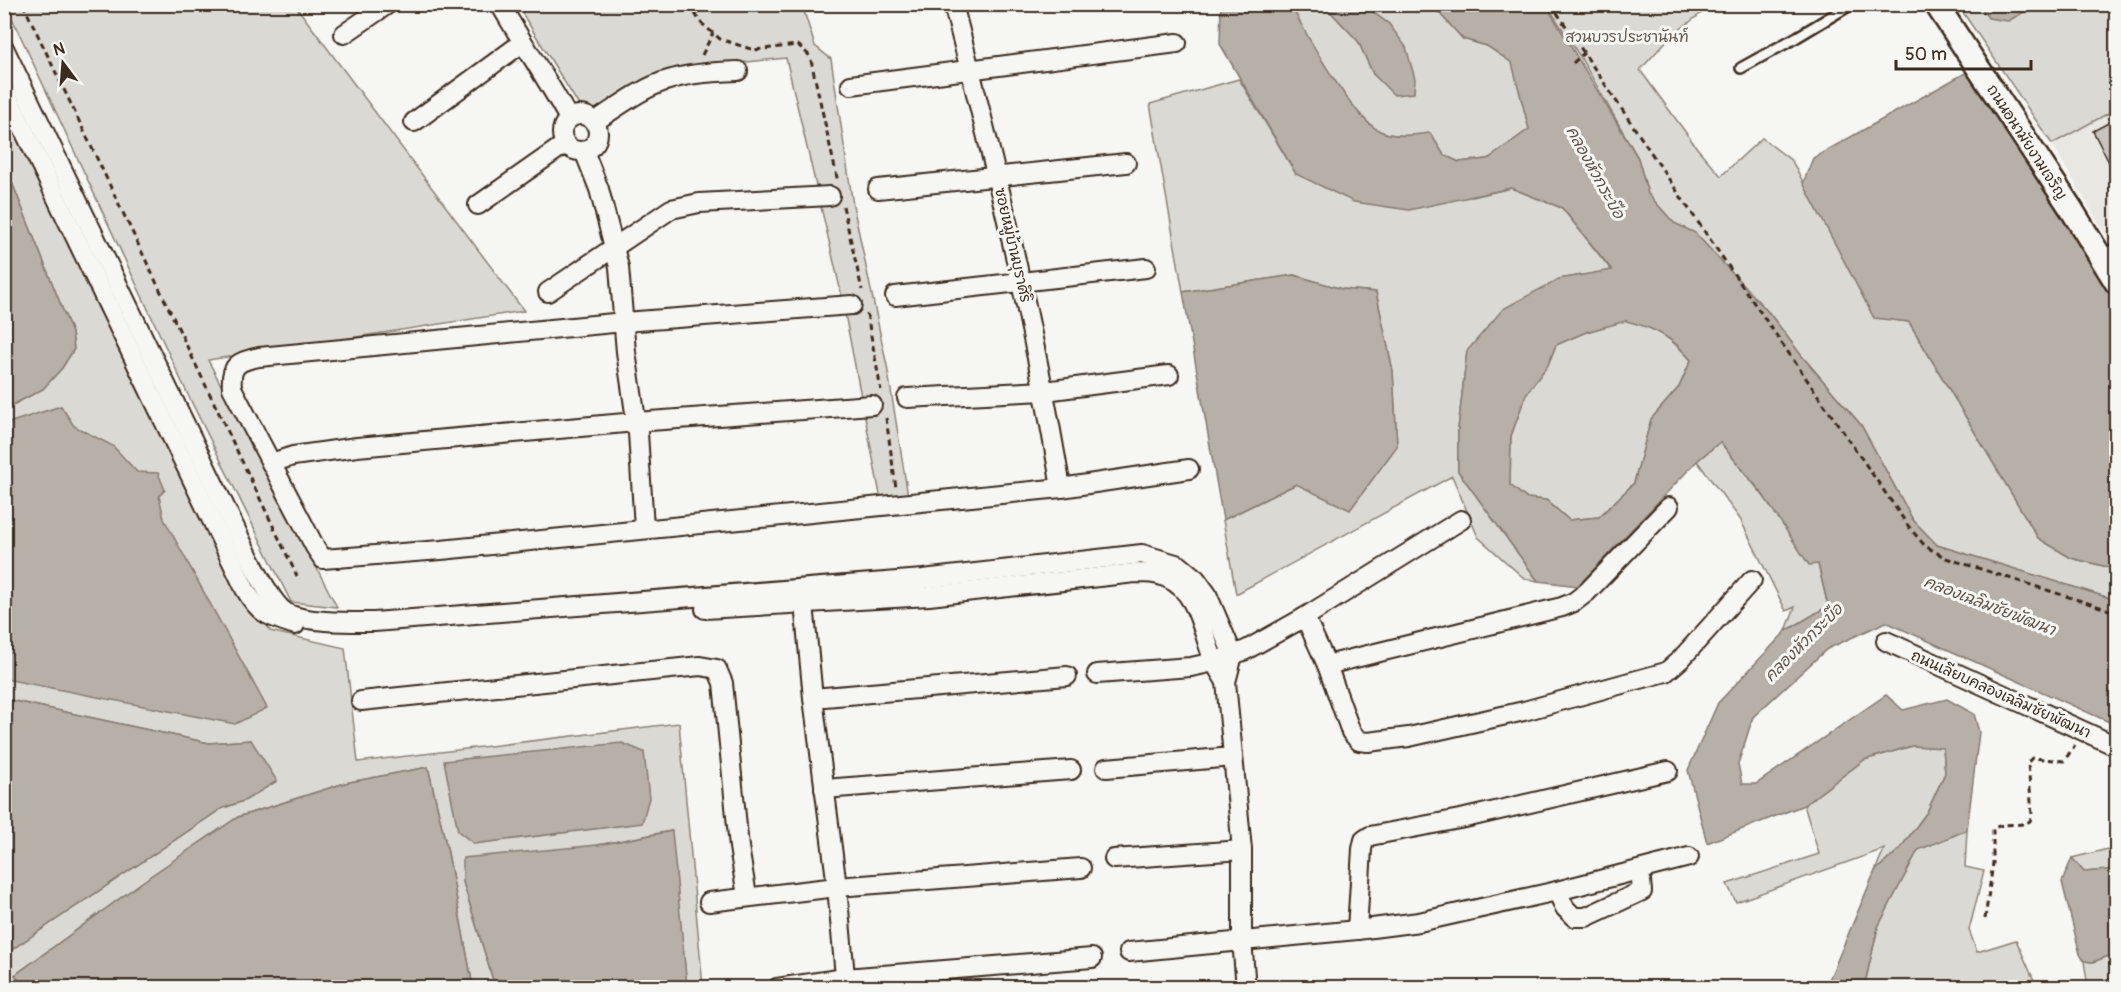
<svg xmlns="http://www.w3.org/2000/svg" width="2121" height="992" font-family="Pangolin,'Playpen Sans Thai',sans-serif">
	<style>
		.built { fill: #e8e7e2 }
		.green { fill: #dad9d3; stroke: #8a8278; stroke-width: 1.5 }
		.water { fill: #b6b0a9; stroke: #857a71; stroke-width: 1.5; fill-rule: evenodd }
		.building { fill: #c8c3be; stroke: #3b2a1e; stroke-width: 1.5 }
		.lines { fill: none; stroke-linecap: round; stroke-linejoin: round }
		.service-casing { stroke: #3b2a1e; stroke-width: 14 }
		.minor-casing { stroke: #3b2a1e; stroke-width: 22 }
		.tertiary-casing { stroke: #3b2a1e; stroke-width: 27 }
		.path { stroke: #3b2a1e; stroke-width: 3; stroke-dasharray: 6 4.5; stroke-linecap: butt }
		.service { stroke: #f6f6f2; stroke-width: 9 }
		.minor { stroke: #f6f6f2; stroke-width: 18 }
		.tertiary { stroke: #f6f6f2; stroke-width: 22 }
		.labels { text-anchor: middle; stroke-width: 6; stroke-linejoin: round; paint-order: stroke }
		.park-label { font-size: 15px; fill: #63564b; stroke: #f6f6f2 }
		.street-label { font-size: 15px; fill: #3b2a1e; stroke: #f6f6f2 }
		.water-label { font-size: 16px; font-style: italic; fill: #605248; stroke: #f6f6f2 }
	</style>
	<rect width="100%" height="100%" fill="#f6f6f2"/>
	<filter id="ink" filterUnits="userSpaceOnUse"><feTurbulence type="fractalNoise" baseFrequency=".0167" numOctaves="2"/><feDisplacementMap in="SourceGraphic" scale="12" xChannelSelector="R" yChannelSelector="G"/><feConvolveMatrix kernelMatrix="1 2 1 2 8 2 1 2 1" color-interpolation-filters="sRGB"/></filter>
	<g filter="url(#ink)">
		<polygon class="built" points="2116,109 2116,252 2052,144"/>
		<g class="green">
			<polygon points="6,5 295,5 524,311 208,360 337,607 291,602 189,397"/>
			<polygon points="517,5 802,5 815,46 831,59 853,205 887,366 908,496 881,500 840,288 786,58 681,69 597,110 580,107"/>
			<path d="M1291,5H1339L1326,7L1358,41L1373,74L1389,24L1363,5H1432L1463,39L1487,46L1513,63L1529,129L1488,159L1459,162L1444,155L1430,133C1414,135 1393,138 1379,131C1350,116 1306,35 1291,5Z"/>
			<polygon points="1547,5 1712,5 1670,37 1640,70 1697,148 1721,176 1762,138 1792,161 1874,317 1909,322 2038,538 2071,558 2116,569 2116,600 1937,545 1913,520 1861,425 1801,355 1770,314 1695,233 1674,223 1648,194 1638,158 1579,55"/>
			<polygon points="1958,5 2116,5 2116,109 2052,144"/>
			<polygon points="1239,79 1296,174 1473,197 1511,188 1562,208 1612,271 1559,279 1467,351 1458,429 1458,471 1538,581 1525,579 1478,537 1452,476 1236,594 1223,520 1297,484 1397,446 1393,371 1376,292 1342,289 1294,275 1183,292 1150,104"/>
			<polygon points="4,109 142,393 270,631 345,648 358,762 679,723 703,987 687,987 671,831 598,845 463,882 493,980 492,987 473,987 448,853 428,767 345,783 238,817 152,875 15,975 24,987 5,987 5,954 221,809 246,800 251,740 209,743 5,699 5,409 43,389 62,368 74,349 72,333 5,165"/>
			<path d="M1626,320C1657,328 1670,337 1691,360L1679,387L1651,419L1634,483L1599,517L1569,520L1546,500L1526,498L1510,485L1511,436L1526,394L1548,365L1556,345L1586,332Z"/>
			<polygon points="1720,442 1818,564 1828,606 1786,631 1795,607 1786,611 1740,519 1697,461"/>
			<polygon points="1912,746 1943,747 1945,773 1927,812 1900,849 1875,871 1884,849 1736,902 1727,884 1819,854 1804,805 1864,760"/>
			<polygon points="1967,830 1965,867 1984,871 1969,930 1977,952 2016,940 2037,987 1864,988 1878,927 1918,850"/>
			<polygon points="2116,847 2116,869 2113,870 2084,872 2072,858"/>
			<polygon points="2116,953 2116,977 2088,987 2084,961 2093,962"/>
		</g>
		<g class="water">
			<polygon points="1339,4 1363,5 1389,24 1406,47 1415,79 1414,93 1394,95 1373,74 1358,41 1325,6"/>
			<path d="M1221,5H1291C1305,33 1353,119 1380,131C1395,138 1414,135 1430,133L1444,155L1459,162L1488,159L1529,129L1512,63L1487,46L1463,39L1432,5H1546L1638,158L1648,194L1674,223L1695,233L1770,314L1801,355L1861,425L1913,520L1937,545L2116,600V725L1886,622L1827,649L1753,717L1738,764L1742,784H1756L1886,695L1903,710L1947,699L1974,714L1979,732L1967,830L1918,850L1878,927L1864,987H1826L1875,871L1900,849L1927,812L1945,773L1943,748L1912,746L1864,760L1804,805L1707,843L1688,770L1718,703L1786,631L1828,606L1818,564L1809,565L1761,492L1720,442L1697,461L1578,586L1538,581L1458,471V429L1467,351L1503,309L1559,279L1612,270L1562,208L1511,188L1409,210L1354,202L1296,174L1220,44ZM1626,321C1655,328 1672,337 1691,360L1679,387L1651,419L1634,483L1599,517L1569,520L1546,500L1526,498L1510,485L1511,436L1526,394L1548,365L1556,345L1586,332Z"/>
			<polygon points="1979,5 2037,5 2008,21 1988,18"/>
			<polygon points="1967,72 2099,271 2116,303 2116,569 2071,558 2038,538 1909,322 1874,318 1803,183 1813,158"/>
			<polygon points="5,165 72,333 74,349 62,368 43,389 5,409"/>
			<polygon points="1294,275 1342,289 1376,292 1393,371 1397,446 1350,510 1296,484 1223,520 1183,292"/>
			<polygon points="61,406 74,426 113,446 137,472 158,473 165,490 159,496 164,519 267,708 235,724 5,679 5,424"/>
			<polygon points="5,699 209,743 251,740 277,781 246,800 221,809 5,954"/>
			<polygon points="622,743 644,752 649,798 642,823 474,844 458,831 444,761"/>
			<polygon points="428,767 448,853 473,987 24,988 15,975 152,875 238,817 345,783"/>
			<polygon points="672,831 687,987 492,987 493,980 463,882 463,858 598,845"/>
			<polygon points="2072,858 2084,872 2116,869 2116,953 2093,962 2084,961 2080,954 2062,882"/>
		</g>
		<polygon class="building" points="2116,119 2116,176 2093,131"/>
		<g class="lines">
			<g class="service-casing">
				<g id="service">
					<polyline points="1741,68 1797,37 1852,4"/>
					<polyline points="2101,256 2116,248"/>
				</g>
			</g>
			<g class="minor-casing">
				<g id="minor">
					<path d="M500,4C522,43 548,80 569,119"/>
					<path d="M953,4C995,165 1034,325 1061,488"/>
					<polyline points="344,34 388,4"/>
					<path d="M4,48L250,559C258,573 273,606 287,613C306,623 351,622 374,622L923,579L1142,554L1179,565L1196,579L1207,594L1233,655L1226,682L1242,850V940L1246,988"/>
					<polyline points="851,85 1177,43"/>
					<path d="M4,89L245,589C260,615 268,616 295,625"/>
					<circle cx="580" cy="133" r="18"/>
					<polyline points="414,122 522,43"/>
					<path d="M594,122C618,107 644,86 672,79C693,73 716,72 738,71"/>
					<polyline points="584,151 599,189 619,267 626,352 638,433 644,528"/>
					<polyline points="878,189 1126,163"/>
					<polyline points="478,205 565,144"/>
					<polyline points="548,292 671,209 699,203 830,196"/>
					<polyline points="895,296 1146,268"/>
					<path d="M852,305L624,322L259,357C238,361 230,365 232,388L315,547L323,559L441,550L1061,488L1189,469"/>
					<polyline points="907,398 1045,391 1169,375"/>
					<polyline points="271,463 293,456 357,447 636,422 872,405"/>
					<polyline points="803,593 813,698 837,887 846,988"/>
					<path d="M705,609L929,596L1135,573C1146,573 1157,573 1167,578C1199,592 1202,633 1214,661C1217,668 1222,675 1226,682"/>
					<polyline points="1305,617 1327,665 1351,732 1359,741 1368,742 1409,737 1524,711 1666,672 1681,659 1752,580"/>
					<polyline points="1886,641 2116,746"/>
					<polyline points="1327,665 1562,607 1574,602 1587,592 1669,507"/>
					<polyline points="1097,674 1191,667 1214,662 1246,650 1305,617 1461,520"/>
					<polyline points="813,698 1067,676"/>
					<polyline points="361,701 700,666 717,669 723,683 739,847 747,896"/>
					<polyline points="1106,768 1233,757"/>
					<polyline points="824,789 1071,770"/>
					<polyline points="1114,859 1242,850"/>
					<polyline points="1557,891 1565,908 1574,917 1586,917 1642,891 1640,870"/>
					<polyline points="709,902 837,887 1081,868"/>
					<polyline points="1357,930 1362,849 1364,840 1370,836 1465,818 1668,771"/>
					<polyline points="1129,952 1357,930 1419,922 1557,891 1689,857"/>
					<polyline points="777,988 845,978 1092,958"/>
				</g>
			</g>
			<g class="tertiary-casing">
				<polyline id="tertiary" points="1936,4 2070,207 2116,282"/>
			</g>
			<g class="path">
				<polyline points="23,4 297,576"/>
				<polyline points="690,4 700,22 720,39 754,50 798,45 810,56 838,182"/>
				<polyline points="1551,4 1691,212 1909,527 1925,546 1946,558 2116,612"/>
				<polyline points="702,55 713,33"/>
				<polyline points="1573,63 1584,53"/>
				<polyline points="843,206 862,290"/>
				<polyline points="867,314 881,390"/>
				<polyline points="886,418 896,488"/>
				<path d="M1985,919L1993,863V829C2004,821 2019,828 2030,821L2032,815L2028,762L2032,758L2064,761L2075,745"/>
			</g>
			<use href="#service" class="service"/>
			<use href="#minor" class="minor"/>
			<use href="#tertiary" class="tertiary"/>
		</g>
	</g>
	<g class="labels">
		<g class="park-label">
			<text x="1627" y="42">สวนบวรประชานันท์</text>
		</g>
		<g class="street-label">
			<text transform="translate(2027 142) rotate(57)" y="5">ถนนอนามัยงามเจริญ</text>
			<text transform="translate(1013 245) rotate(77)" y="5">ซอยหมู่บ้านบุราศิริ</text>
			<text transform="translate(2001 694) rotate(24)" y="5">ถนนเลียบคลองเฉลิมชัยพัฒนา</text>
		</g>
		<g class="water-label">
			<text transform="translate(1596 172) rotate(61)" y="6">คลองหัวกระบือ</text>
			<text transform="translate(1990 605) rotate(21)" y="6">คลองเฉลิมชัยพัฒนา</text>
			<text transform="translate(1803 642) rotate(-45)" y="6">คลองหัวกระบือ</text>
		</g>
	</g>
	<rect width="2121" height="992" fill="none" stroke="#f6f6f2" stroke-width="24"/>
	<rect x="12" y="12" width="2097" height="968" fill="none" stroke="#3b2a1e" stroke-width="2" filter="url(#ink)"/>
	<g transform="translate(63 63) rotate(344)" stroke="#f6f6f2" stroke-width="4.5" paint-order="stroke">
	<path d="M0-4.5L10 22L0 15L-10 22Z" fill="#3b2a1e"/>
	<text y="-9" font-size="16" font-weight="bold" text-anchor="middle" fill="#3b2a1e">N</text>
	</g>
	<path d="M1896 60v9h135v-9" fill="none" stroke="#3b2a1e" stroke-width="3"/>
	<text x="1905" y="60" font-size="18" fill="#3b2a1e" stroke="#f6f6f2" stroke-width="4.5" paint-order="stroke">50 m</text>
</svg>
